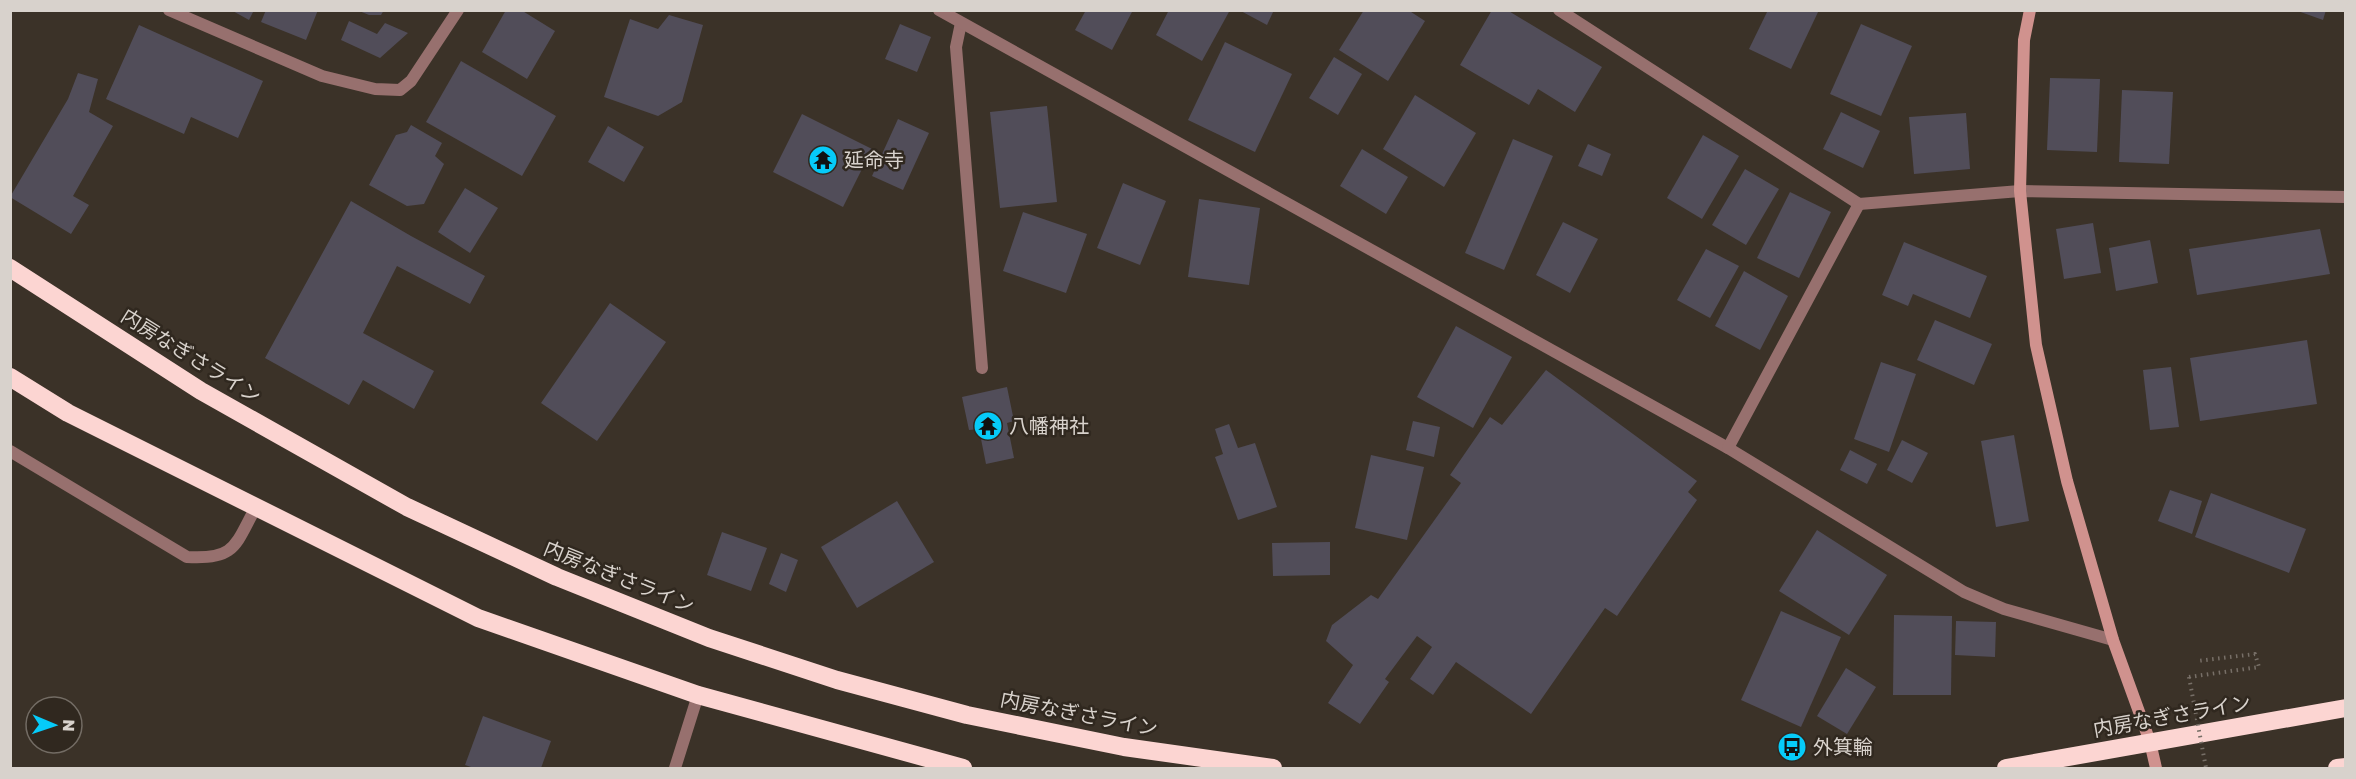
<svg xmlns="http://www.w3.org/2000/svg" width="2356" height="779" font-family="'Golos Text','Noto Sans JP',sans-serif">
	<style>
		.building { fill: #514d59 }
		.lines { fill: none; stroke-linecap: round; stroke-linejoin: round }
		.path { stroke: #776f67; stroke-width: 4; stroke-dasharray: 1.5 4.5; stroke-linecap: butt }
		.lane { stroke: #97706e; stroke-width: 12 }
		.street { stroke: #97706e; stroke-width: 12 }
		.secondary { stroke: #d0928e; stroke-width: 12 }
		.highway { stroke: #fcd5d2; stroke-width: 18 }
		.path-bridge { stroke: #776f67; stroke-width: 4; stroke-dasharray: 1.5 4.5; stroke-linecap: butt }
		.labels { text-anchor: middle; stroke-width: 5; stroke-linejoin: round; paint-order: stroke }
		.poi-label { font-size: 20px; fill: #d8d2cc; stroke: #30281f; text-anchor: start }
		.street-label { font-size: 20px; fill: #d8d2cc; stroke: #30281f }
	</style>
	<rect width="100%" height="100%" fill="#3b3228"/>
	<g class="building">
		<polygon points="231,10 254,10 249,20"/>
		<polygon points="266,10 318,10 306,40 261,22"/>
		<polygon points="357,10 384,10 381,15 369,15"/>
		<polygon points="506,10 521,10 555,31 527,79 482,52"/>
		<polygon points="1086,10 1133,10 1112,50 1075,30"/>
		<polygon points="1169,10 1230,10 1202,61 1156,35"/>
		<polygon points="1239,10 1274,10 1267,25"/>
		<polygon points="1364,10 1408,10 1425,21 1388,81 1339,50"/>
		<polygon points="1492,10 1507,10 1602,67 1575,112 1538,89 1529,105 1460,65"/>
		<polygon points="1768,10 1819,10 1791,69 1749,49"/>
		<polygon points="2295,10 2326,10 2323,20"/>
		<polygon points="669,15 703,25 682,102 658,116 604,97 630,19 658,29"/>
		<polygon points="349,21 377,34 385,23 408,33 380,58 341,40"/>
		<polygon points="900,24 931,37 917,72 885,59"/>
		<polygon points="1861,24 1912,46 1881,116 1830,94"/>
		<polygon points="139,25 263,81 238,138 191,117 184,134 106,99"/>
		<polygon points="1225,42 1292,74 1255,152 1188,120"/>
		<polygon points="1334,57 1362,74 1338,115 1309,98"/>
		<polygon points="461,61 556,116 522,176 426,122"/>
		<polygon points="78,73 98,79 89,112 113,126 73,196 89,205 71,234 10,197 68,99"/>
		<polygon points="2050,78 2100,79 2097,152 2047,150"/>
		<polygon points="2122,90 2173,92 2169,164 2119,162"/>
		<polygon points="1415,95 1476,133 1444,187 1383,149"/>
		<polygon points="1047,106 1057,202 1000,208 990,112"/>
		<polygon points="1841,112 1880,131 1863,168 1823,149"/>
		<polygon points="1966,113 1970,169 1914,174 1909,117"/>
		<polygon points="802,114 872,149 843,207 773,172"/>
		<polygon points="898,119 929,133 903,190 872,176"/>
		<polygon points="411,125 442,143 435,156 444,164 424,204 407,206 369,185 396,135 407,132"/>
		<polygon points="608,126 644,147 624,182 588,162"/>
		<polygon points="1703,135 1739,156 1702,219 1667,198"/>
		<polygon points="1513,139 1553,156 1504,270 1465,253"/>
		<polygon points="1588,144 1611,154 1602,176 1578,166"/>
		<polygon points="1362,149 1408,177 1386,214 1340,186"/>
		<polygon points="1745,169 1779,189 1746,245 1712,225"/>
		<polygon points="1123,183 1166,201 1140,265 1097,248"/>
		<polygon points="465,188 498,208 470,253 438,232"/>
		<polygon points="1790,192 1831,212 1799,278 1757,258"/>
		<polygon points="1199,199 1260,208 1249,285 1188,277"/>
		<polygon points="351,201 411,236 485,276 470,304 397,266 363,333 434,371 414,409 363,380 349,405 265,358"/>
		<polygon points="1023,212 1087,234 1066,293 1003,271"/>
		<polygon points="1563,222 1598,239 1570,293 1536,275"/>
		<polygon points="2093,223 2101,273 2064,279 2056,229"/>
		<polygon points="2320,229 2330,274 2197,295 2189,249"/>
		<polygon points="2150,240 2158,283 2116,291 2109,248"/>
		<polygon points="1904,242 1987,276 1970,318 1913,294 1908,306 1882,295"/>
		<polygon points="1706,249 1739,266 1710,318 1677,300"/>
		<polygon points="1744,271 1788,296 1760,350 1715,326"/>
		<polygon points="610,303 666,342 597,441 541,403"/>
		<polygon points="1935,320 1992,344 1974,385 1917,360"/>
		<polygon points="1456,326 1512,357 1473,428 1417,397"/>
		<polygon points="2307,340 2317,404 2200,421 2190,358"/>
		<polygon points="1881,362 1916,374 1889,452 1854,439"/>
		<polygon points="2171,367 2179,427 2150,430 2143,370"/>
		<polygon points="1546,370 1697,481 1688,492 1697,500 1617,616 1605,608 1531,714 1456,662 1433,695 1410,679 1432,647 1417,636 1385,679 1389,682 1360,724 1328,703 1353,665 1326,641 1332,625 1371,595 1378,599 1461,483 1450,475 1490,417 1502,425"/>
		<polygon points="1007,387 1014,421 1007,423 1014,458 986,464 979,429 969,430 962,397"/>
		<polygon points="1413,421 1440,427 1434,457 1406,450"/>
		<polygon points="1229,424 1238,448 1255,443 1277,507 1238,520 1215,457 1223,454 1215,429"/>
		<polygon points="2014,435 2029,521 1996,527 1981,441"/>
		<polygon points="1902,440 1928,453 1912,483 1887,470"/>
		<polygon points="1850,450 1877,464 1867,484 1840,470"/>
		<polygon points="1371,455 1424,467 1407,540 1355,528"/>
		<polygon points="2170,490 2202,501 2192,534 2158,521"/>
		<polygon points="2211,493 2306,529 2289,573 2195,537"/>
		<polygon points="897,501 934,562 857,608 821,547"/>
		<polygon points="1817,530 1887,575 1849,635 1779,591"/>
		<polygon points="722,532 767,548 751,591 707,575"/>
		<polygon points="1330,542 1330,575 1273,576 1272,543"/>
		<polygon points="781,553 798,560 786,592 769,584"/>
		<polygon points="1781,611 1841,637 1801,727 1741,700"/>
		<polygon points="1894,615 1952,616 1951,695 1893,695"/>
		<polygon points="1956,621 1996,622 1995,657 1955,655"/>
		<polygon points="1846,668 1876,687 1847,734 1817,716"/>
		<polygon points="483,716 551,741 541,768 474,768 465,765"/>
	</g>
	<g class="lines">
		<polyline class="path" points="2189,677 2259,667 2255,654 2197,661"/>
		<polyline class="lane" points="961,23 956,47 982,368"/>
		<g class="street">
			<polyline points="169,10 322,76 375,89 400,90 411,81 458,10"/>
			<polyline points="939,10 1728,448 1964,592 2004,609 2113,640"/>
			<polyline points="1559,10 1859,204 2020,191 2346,197"/>
			<polyline points="1728,448 1859,204"/>
			<path d="M10,451L187,557C236,560 235,545 256,507"/>
			<polyline points="675,768 698,695"/>
		</g>
		<polyline class="secondary" points="2030,10 2024,40 2020,191 2036,345 2067,481 2113,640 2150,742 2156,768"/>
		<g class="highway">
			<polyline points="10,268 201,391 407,507 557,577 709,638 837,680 967,715 1124,747 1273,768"/>
			<polyline points="10,377 68,413 478,618 698,695 963,768"/>
			<polyline points="2006,768 2346,708"/>
			<polyline points="2337,768 2346,767"/>
		</g>
		<polyline class="path-bridge" points="2189,677 2206,768"/>
	</g>
	<defs>
		<g id="temple-disc" transform="scale(1.5)"><circle r="9.5" fill="#06cbf9" stroke="#30281f"/><path d="M0-6L5-2H3V0L6.5 2.5H4V6H1.5V3h-3V6H-4V2.5H-6.5L-3 0V-2H-5Z" fill="#111"/></g>
		<g id="bus-disc" transform="scale(1.5)"><circle r="9.5" fill="#06cbf9" stroke="#30281f"/><path d="M-5-6H5V4H4V6H2V4H-2V6H-4V4H-5ZM-3.5-4V0h7V-4ZM-3.5 1.2v1.5H-2V1.2ZM2 1.2v1.5H3.5V1.2Z" fill="#111"/></g>
	</defs>
	<g fill-rule="evenodd">
		<use href="#temple-disc" x="823" y="160"/>
		<use href="#temple-disc" x="988" y="426"/>
		<use href="#bus-disc" x="1792" y="747"/>
	</g>
	<g class="labels">
		<g class="poi-label">
			<text x="844" y="167">延命寺</text>
			<text x="1009" y="433">八幡神社</text>
			<text x="1813" y="754">外箕輪</text>
		</g>
		<g class="street-label">
			<text transform="translate(191 356) rotate(32)" y="7">内房なぎさライン</text>
			<text transform="translate(619 577) rotate(22)" y="7">内房なぎさライン</text>
			<text transform="translate(1079 714) rotate(11)" y="7">内房なぎさライン</text>
			<text transform="translate(2172 716) rotate(-10)" y="7">内房なぎさライン</text>
		</g>
	</g>
	<rect width="2356" height="779" fill="none" stroke="#d8d2cc" stroke-width="24"/>
	<g transform="translate(54 725) rotate(92)"><circle r="28" fill="#30281f" stroke="#736c64" stroke-width="1.5"/>
	<path d="M0-4.5L10 22L0 15L-10 22Z" fill="#06cbf9"/>
	<text y="-9" font-size="16" font-weight="bold" text-anchor="middle" fill="#d8d2cc">N</text>
	</g>
</svg>
